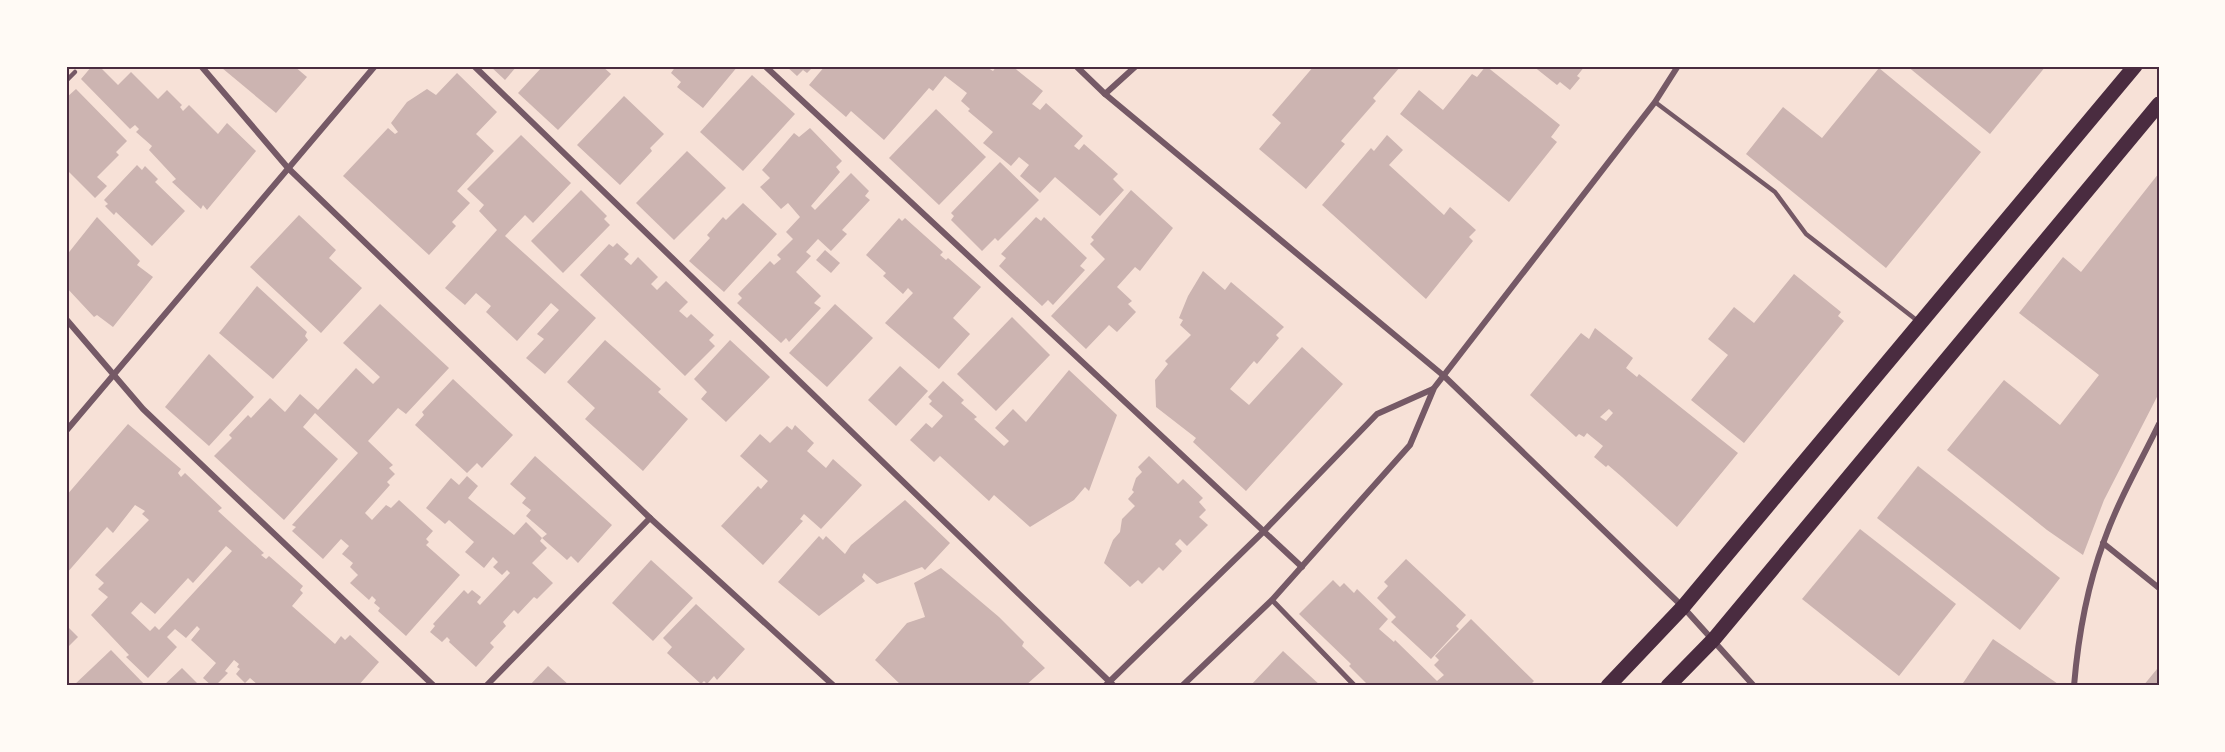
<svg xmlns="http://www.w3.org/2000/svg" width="2225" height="752" font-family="'Open Sans',sans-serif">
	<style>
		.building { fill: #ccb4b1; fill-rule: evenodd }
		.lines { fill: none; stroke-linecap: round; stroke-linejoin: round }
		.service { stroke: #755966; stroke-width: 4.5 }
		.pedestrian { stroke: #755966; stroke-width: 5 }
		.minor { stroke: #755966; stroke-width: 6 }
		.primary { stroke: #4a2c40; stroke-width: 15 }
		.neatline { fill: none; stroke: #4a2c40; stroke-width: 2 }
	</style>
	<rect width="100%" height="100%" fill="#f7e1d7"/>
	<g class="building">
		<polygon points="92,66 99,66 118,85 131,72 158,99 167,90 182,105 180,107 183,111 189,105 218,134 227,123 256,151 207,210 203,205 201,209 172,182 176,179 149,150 152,146 136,132 139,129 135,125 130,129 81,79"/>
		<polygon points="224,66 294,66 307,77 276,113 222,68"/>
		<polygon points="490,66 517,66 505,80"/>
		<polygon points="543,66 602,66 611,74 558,130 518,93"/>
		<polygon points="676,66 738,66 703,108 677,87 681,82 671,73"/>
		<polygon points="786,66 814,66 807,73 803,70 797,76"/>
		<polygon points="825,66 870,66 873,69 875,66 990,66 988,68 993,71 997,66 1012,66 1043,91 1032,104 1040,110 1046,103 1083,136 1074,146 1079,150 1084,144 1118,174 1113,179 1124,190 1100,216 1055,177 1040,193 1020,176 1029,165 1019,157 1011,166 983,143 993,132 968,111 970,109 961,101 967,93 945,76 933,91 929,88 884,140 851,111 846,117 809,85"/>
		<polygon points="1314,66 1401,66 1373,98 1376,101 1341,141 1345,144 1306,189 1259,149 1281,123 1272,115"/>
		<polygon points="1486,66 1560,125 1551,137 1557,142 1509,202 1400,114 1419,90 1443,110 1472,74 1477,77"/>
		<polygon points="1533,66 1585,66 1577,76 1580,78 1570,90 1560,82 1557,85"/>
		<polygon points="1907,66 2046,66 1990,134"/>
		<polygon points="1879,68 1981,152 1886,268 1746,154 1783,107 1822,138"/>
		<polygon points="457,73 497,112 476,134 494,151 457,191 470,203 452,222 456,226 429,255 343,176 388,128 395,134 398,132 391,123 407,102 427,89 436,95"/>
		<polygon points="752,75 795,114 743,171 700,132"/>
		<polygon points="76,89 127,141 116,152 119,155 97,177 107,186 95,198 66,169 66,98"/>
		<polygon points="624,96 664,134 650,148 652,151 620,185 577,145"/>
		<polygon points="936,109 986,157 939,205 889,158"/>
		<polygon points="810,128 842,161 836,167 840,172 811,206 815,210 851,173 869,191 865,196 870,200 842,230 847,234 831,251 818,239 806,252 811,256 796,272 821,296 814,303 821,308 789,342 786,338 781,343 737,303 742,298 738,294 770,261 774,265 781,259 777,255 793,239 786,232 800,217 788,203 781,209 760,187 770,178 762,170 794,133 799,137"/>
		<polygon points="521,135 571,183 533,223 525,215 505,236 596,318 545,374 526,358 544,339 537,334 559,310 551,303 517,341 486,312 491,306 476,293 465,305 445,288 497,230 479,211 484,205 467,189"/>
		<polygon points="1387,135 1403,150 1389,165 1444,215 1450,207 1476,230 1469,237 1473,241 1426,299 1322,205 1371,148 1374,151"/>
		<polygon points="687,151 726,188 674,240 636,203"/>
		<polygon points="1000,162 1039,200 998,241 995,238 982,251 951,220 954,216 951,213"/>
		<polygon points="137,165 142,170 145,166 158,179 155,182 185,211 152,246 116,212 114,215 105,206 108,204 104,200"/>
		<polygon points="2159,173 2159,393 2104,500 2083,555 2047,530 1947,450 2004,380 2060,425 2099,375 2019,313 2063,257 2081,272"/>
		<polygon points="581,190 607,216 604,219 610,225 563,273 531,241"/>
		<polygon points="1131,190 1173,228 1140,271 1135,267 1117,287 1132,301 1128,304 1136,312 1117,332 1109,325 1086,349 1051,316 1105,259 1090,244 1094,240 1091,237"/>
		<polygon points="743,203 777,234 724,292 689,261 710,238 707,235 723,217 726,220"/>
		<polygon points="299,215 336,250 329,258 362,288 321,333 250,267"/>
		<polygon points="97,217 140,261 137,265 153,277 113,327 97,315 94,317 66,287 66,256"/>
		<polygon points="1036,217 1041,221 1044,217 1087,258 1080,266 1085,270 1053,305 1048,300 1042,306 999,266 1006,258 1001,254"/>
		<polygon points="899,218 902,221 905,218 943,252 940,255 946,260 948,258 981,287 953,318 970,334 939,369 885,323 913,293 908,288 903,294 883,276 886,273 866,255"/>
		<polygon points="617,243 629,254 624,259 631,265 638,257 658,277 651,284 657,290 666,281 688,302 679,311 687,318 691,314 714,335 709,340 715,346 685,376 580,275 609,244 613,247"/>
		<polygon points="825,250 840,263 831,273 816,260"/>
		<polygon points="1203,271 1225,290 1231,282 1284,327 1276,335 1279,338 1257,364 1254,361 1230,389 1249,405 1302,347 1343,384 1246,491 1193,442 1196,438 1156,407 1155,380 1168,364 1165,361 1191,335 1180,325 1183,320 1179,318 1188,296"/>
		<polygon points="1794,274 1841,312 1838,316 1844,321 1744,443 1691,400 1728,355 1708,339 1734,307 1754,323"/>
		<polygon points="257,286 307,332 305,336 308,340 273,379 219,333"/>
		<polygon points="380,304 449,368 406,414 398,408 368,441 393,465 389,468 395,474 387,482 390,485 365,513 372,520 386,505 391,508 399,500 433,531 426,539 429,542 426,545 460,575 406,636 378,611 380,608 374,603 376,600 372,596 369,600 350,583 358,575 350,567 353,563 342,554 349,546 341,539 323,559 292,531 296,527 292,525 358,453 315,413 303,427 338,459 284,520 214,456 232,438 229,435 248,415 251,418 270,398 285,412 300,394 318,410 356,368 373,384 380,377 343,343"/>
		<polygon points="835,304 873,338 827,387 789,353"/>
		<polygon points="1012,317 1050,355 996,411 957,374"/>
		<path d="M1595,328L1633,358L1626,368L1637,377L1639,374L1738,453L1677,527L1622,477L1608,465L1606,467L1594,457L1603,446L1587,433L1584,437L1579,434L1576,437L1530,395L1581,333L1589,339ZM1609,409L1613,413L1606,421L1600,417Z"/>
		<polygon points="605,340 661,389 658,392 688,419 643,471 585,419 595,408 567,382"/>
		<polygon points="730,340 770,377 726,422 701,399 707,392 694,379"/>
		<polygon points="209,354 254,397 209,446 165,407"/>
		<polygon points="900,366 928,391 896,426 868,400"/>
		<polygon points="1069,370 1117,415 1089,491 1085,487 1074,500 1030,527 994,495 989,501 940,456 934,462 910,440 926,423 932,428 943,416 929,404 932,401 928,397 943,381 964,400 961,403 977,417 974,419 1004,446 1009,441 995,428 1013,409 1026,422"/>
		<polygon points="453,379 513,435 482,468 477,463 467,473 415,425 424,415 422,412"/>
		<path d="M128,424L181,469L178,473L181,477L185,473L222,508L218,511L264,553L261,555L266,559L269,556L303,586L300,590L303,593L292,606L335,644L341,636L345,640L350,635L379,662L358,686H259L250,678L245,683L236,674L240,669L237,667L239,664L234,660L225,671L228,673L215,686H212L203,678L216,663L191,640L200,629L197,626L186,638L175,629L167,637L177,647L148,678L126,657L129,655L91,615L108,597L98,589L104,583L95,575L149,520L142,514L145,511L135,505L113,533L107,527L66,574V496ZM226,546L232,551L159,630L155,626L150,631L131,613L141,602L155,614L188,578L193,583Z"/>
		<polygon points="795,425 814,443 807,451 826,468 833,459 862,485 821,529 804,514 800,519 803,521 763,565 721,526 758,486 761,489 768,481 740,456 760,434 770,443 787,426 792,430"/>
		<polygon points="535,456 612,525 578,563 571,556 567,560 542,538 547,534 526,516 531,510 522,503 526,498 510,484"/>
		<polygon points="1149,456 1178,484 1183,479 1203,498 1199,502 1206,510 1199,517 1208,525 1187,546 1180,539 1175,544 1182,551 1163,571 1159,567 1142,584 1138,580 1130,587 1104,563 1113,540 1120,532 1122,519 1135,506 1128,499 1134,492 1132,490 1136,478 1142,472 1138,467"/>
		<polygon points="1918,466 2060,578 2020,630 1877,518"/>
		<polygon points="467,476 478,486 468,498 514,535 526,522 542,538 540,541 547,548 532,563 553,583 537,599 534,597 518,614 514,610 503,622 506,626 490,643 494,647 476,667 449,642 450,640 447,637 442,642 430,632 435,626 433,624 464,590 468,594 472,590 481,597 477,602 480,605 510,573 507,570 502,575 493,567 498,562 493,557 484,568 465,552 474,542 449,520 445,524 426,508 451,478 459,485"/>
		<polygon points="905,500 950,543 925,570 922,567 877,584 864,573 862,577 865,581 819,616 778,582 819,536 823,540 826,536 845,554 851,545"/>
		<polygon points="1860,529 1956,604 1899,676 1802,599"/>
		<polygon points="1406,559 1466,615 1456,626 1459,629 1431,659 1391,622 1396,617 1377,598 1388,586 1384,582"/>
		<polygon points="651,560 693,598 653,641 612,603"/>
		<polygon points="941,568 999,617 1024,642 1022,646 1045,668 1025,686 902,686 875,660 907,623 925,617 914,583"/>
		<polygon points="1333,580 1340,587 1344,583 1354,593 1357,589 1388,619 1379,629 1394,642 1395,640 1437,681 1444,675 1434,665 1439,660 1435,656 1471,619 1534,681 1529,686 1369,686 1349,666 1351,664 1299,614"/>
		<polygon points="696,604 745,649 717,680 714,676 707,684 704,681 701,684 667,653 672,647 663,638"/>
		<polygon points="66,625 78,637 66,649"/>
		<polygon points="1993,639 2061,686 1968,686 1963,683"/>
		<polygon points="111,650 146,686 73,686"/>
		<polygon points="1283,651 1321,686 1250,686"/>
		<polygon points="548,666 570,686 529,686"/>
		<polygon points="182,668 200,686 163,686"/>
		<polygon points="2157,669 2159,686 2143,686"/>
	</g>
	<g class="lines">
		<g class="service">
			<polyline points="66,81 75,72"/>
			<polyline points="1655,102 1775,192 1806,234 1919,322"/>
		</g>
		<polyline class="pedestrian" points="1272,600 1355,686"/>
		<g class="minor">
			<polyline points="201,66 288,168 650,518 834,686"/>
			<polyline points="474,66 1114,686"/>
			<polyline points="765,66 1302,567"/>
			<polyline points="1076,66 1105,94 1444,376 1683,607 1754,686"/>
			<polyline points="1105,94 1136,66"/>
			<polyline points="66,319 143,409 434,686"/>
			<polyline points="66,431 375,66"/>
			<polyline points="2103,543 2159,588"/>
			<polyline points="486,686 650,518"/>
			<polyline points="1105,686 1263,532 1377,414 1433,389"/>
			<polyline points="1182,686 1272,600 1410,445 1434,388 1655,102 1678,66"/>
			<path d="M2074,686C2078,638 2087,587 2104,541C2118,501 2140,463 2159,424"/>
		</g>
		<g class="primary">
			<polyline points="1608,686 1683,607 2135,66"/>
			<polyline points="1668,686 1714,639 2159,104"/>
		</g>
	</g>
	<rect width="2225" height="752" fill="none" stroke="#fffaf5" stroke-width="135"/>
	<rect x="68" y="68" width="2090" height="616" class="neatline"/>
</svg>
